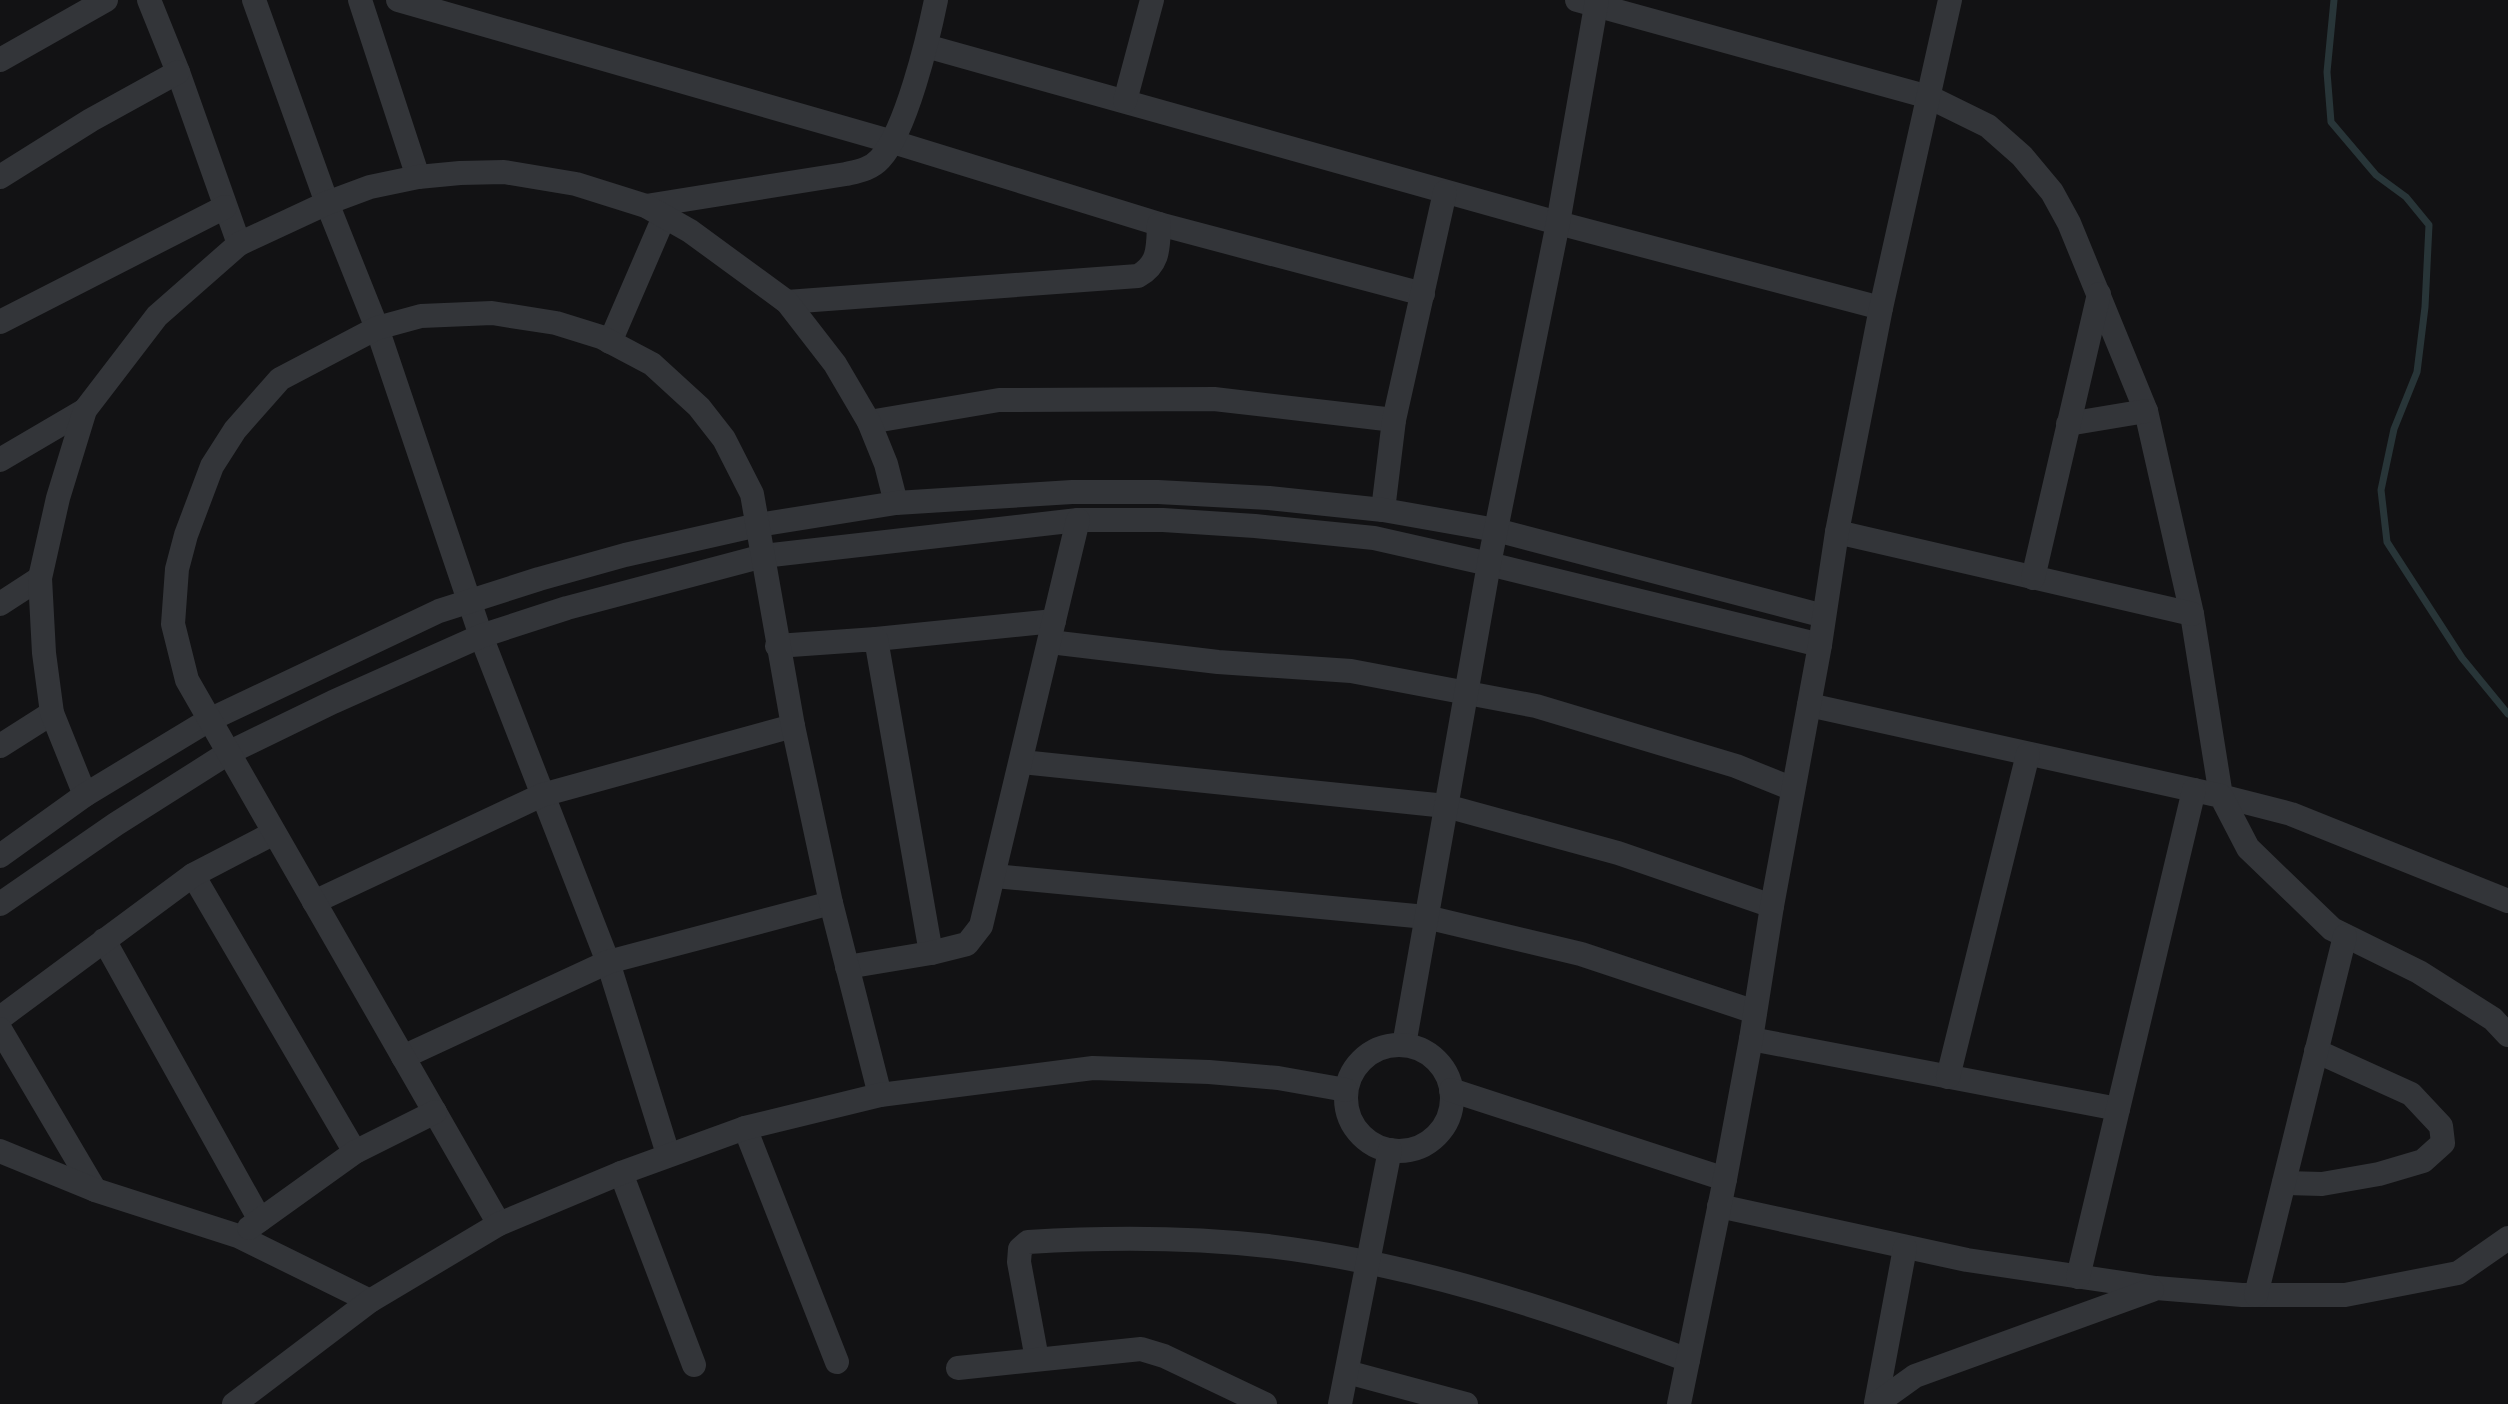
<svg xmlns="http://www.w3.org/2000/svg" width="2508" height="1404" font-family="Overpass,sans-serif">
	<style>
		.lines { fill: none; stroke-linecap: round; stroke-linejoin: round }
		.stream { stroke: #283538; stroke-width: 7 }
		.minor { stroke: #333539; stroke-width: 24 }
	</style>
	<rect width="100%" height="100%" fill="#121214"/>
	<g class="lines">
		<polyline class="stream" points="2334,0 2327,72 2331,122 2376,175 2406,197 2429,225 2425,307 2417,372 2394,429 2381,490 2387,542 2462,658 2508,714"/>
		<g class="minor">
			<polyline points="149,0 178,72 239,244"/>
			<polyline points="254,0 327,203 377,328 481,636 608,962 668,1154"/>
			<polyline points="360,0 418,177"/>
			<polyline points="398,0 893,142 1159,224 1423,294"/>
			<polyline points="1577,0 1929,97 1988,126 2022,156 2052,192 2069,223 2146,411 2192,614 2221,796 2291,814 2508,901"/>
			<polyline points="926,46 1558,223 1881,308"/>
			<polyline points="0,60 106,0"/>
			<polyline points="1125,101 1152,0"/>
			<polyline points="0,177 91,120 178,72"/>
			<path d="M646,206L846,174C859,171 871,169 880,159C906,131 928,39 936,0"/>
			<path d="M787,302L1138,276C1160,264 1158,246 1159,224"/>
			<polyline points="0,322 225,207"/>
			<polyline points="610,342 664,217"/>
			<polyline points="869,422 999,400 1214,399 1394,420"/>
			<polyline points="2068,424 2146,411"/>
			<polyline points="0,460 85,410"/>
			<polyline points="1383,510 1394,420 1445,192"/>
			<polyline points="1837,532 2192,614"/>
			<polyline points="2033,578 2099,294"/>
			<polyline points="0,604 40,578"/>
			<polyline points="876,639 1054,621"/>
			<polyline points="1050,642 1218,662 1351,671 1536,706 1736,766 1793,789"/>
			<polyline points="777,646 876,639 931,953"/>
			<polyline points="1809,705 2221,796 2248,848 2332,929 2419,972 2493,1019 2508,1035"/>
			<polyline points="0,746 52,713"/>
			<polyline points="1022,762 1446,806 1618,853 1772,906"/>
			<polyline points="85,795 52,713 44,653 40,578 58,498 85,410 157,316 239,244 327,203 370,187 418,177 460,173 504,172 576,184 646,206 690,231 787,302 835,364 869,422 886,464 896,503"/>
			<polyline points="0,856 85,795 209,720 439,611 539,579 625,555 758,525 896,503 1072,492 1158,492 1269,498 1383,510 1496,530 1824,616"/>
			<polyline points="193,875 355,1152"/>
			<polyline points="995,876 1426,917 1581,954 1755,1012"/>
			<polyline points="314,902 542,795 793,726"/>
			<polyline points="0,904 116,824 228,753 333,702 481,636 567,608 763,556 1078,520 1163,520 1255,526 1374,538 1489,564 1820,645"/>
			<polyline points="104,940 260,1220"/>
			<polyline points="847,967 931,953 967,944 981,926 1078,520"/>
			<polyline points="0,1018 193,875 274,833"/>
			<polyline points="0,1029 95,1190"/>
			<polyline points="1751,1039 2118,1109"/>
			<polyline points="1404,1045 1489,564 1558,223 1597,0"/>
			<circle cx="1399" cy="1098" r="53"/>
			<polyline points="403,1057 608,962 831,903"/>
			<polyline points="1948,1077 2028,754"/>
			<polyline points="1451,1090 1725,1179"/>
			<polyline points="745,1128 837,1362"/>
			<polyline points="0,1151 95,1190 238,1236 370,1301"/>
			<polyline points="621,1173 694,1365"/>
			<polyline points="2284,1183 2322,1184 2379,1174 2423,1161 2443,1143 2441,1126 2411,1094 2316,1051"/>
			<polyline points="1719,1206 1967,1260 2156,1288 2242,1295 2345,1295 2458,1273 2508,1238"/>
			<polyline points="499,1224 187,680 173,624 177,569 186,535 212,466 235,430 280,379 377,328 421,316 492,313 556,323 601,337 652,364 699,407 724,439 752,494 793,726 831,903 880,1095"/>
			<polyline points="249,1228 355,1152 435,1112"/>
			<polyline points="2078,1277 2194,790"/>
			<polyline points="2256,1295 2345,936"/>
			<path d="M1037,1359L1019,1262L1020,1249L1028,1242C1108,1237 1188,1237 1268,1246C1412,1263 1552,1309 1688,1360"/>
			<polyline points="958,1368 1141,1349 1164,1356 1265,1404"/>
			<polyline points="1347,1372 1466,1404"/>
			<polyline points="1876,1403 1905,1248"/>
			<polyline points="234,1404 370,1301 499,1224 621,1173 745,1128 880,1095 1093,1068 1209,1072 1278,1078 1346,1090"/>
			<polyline points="1340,1404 1390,1150"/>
			<polyline points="1679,1404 1725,1179 1751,1039 1772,906 1820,645 1837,532 1881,308 1950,0"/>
			<polyline points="1876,1404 1915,1376 2152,1290"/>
		</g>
	</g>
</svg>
